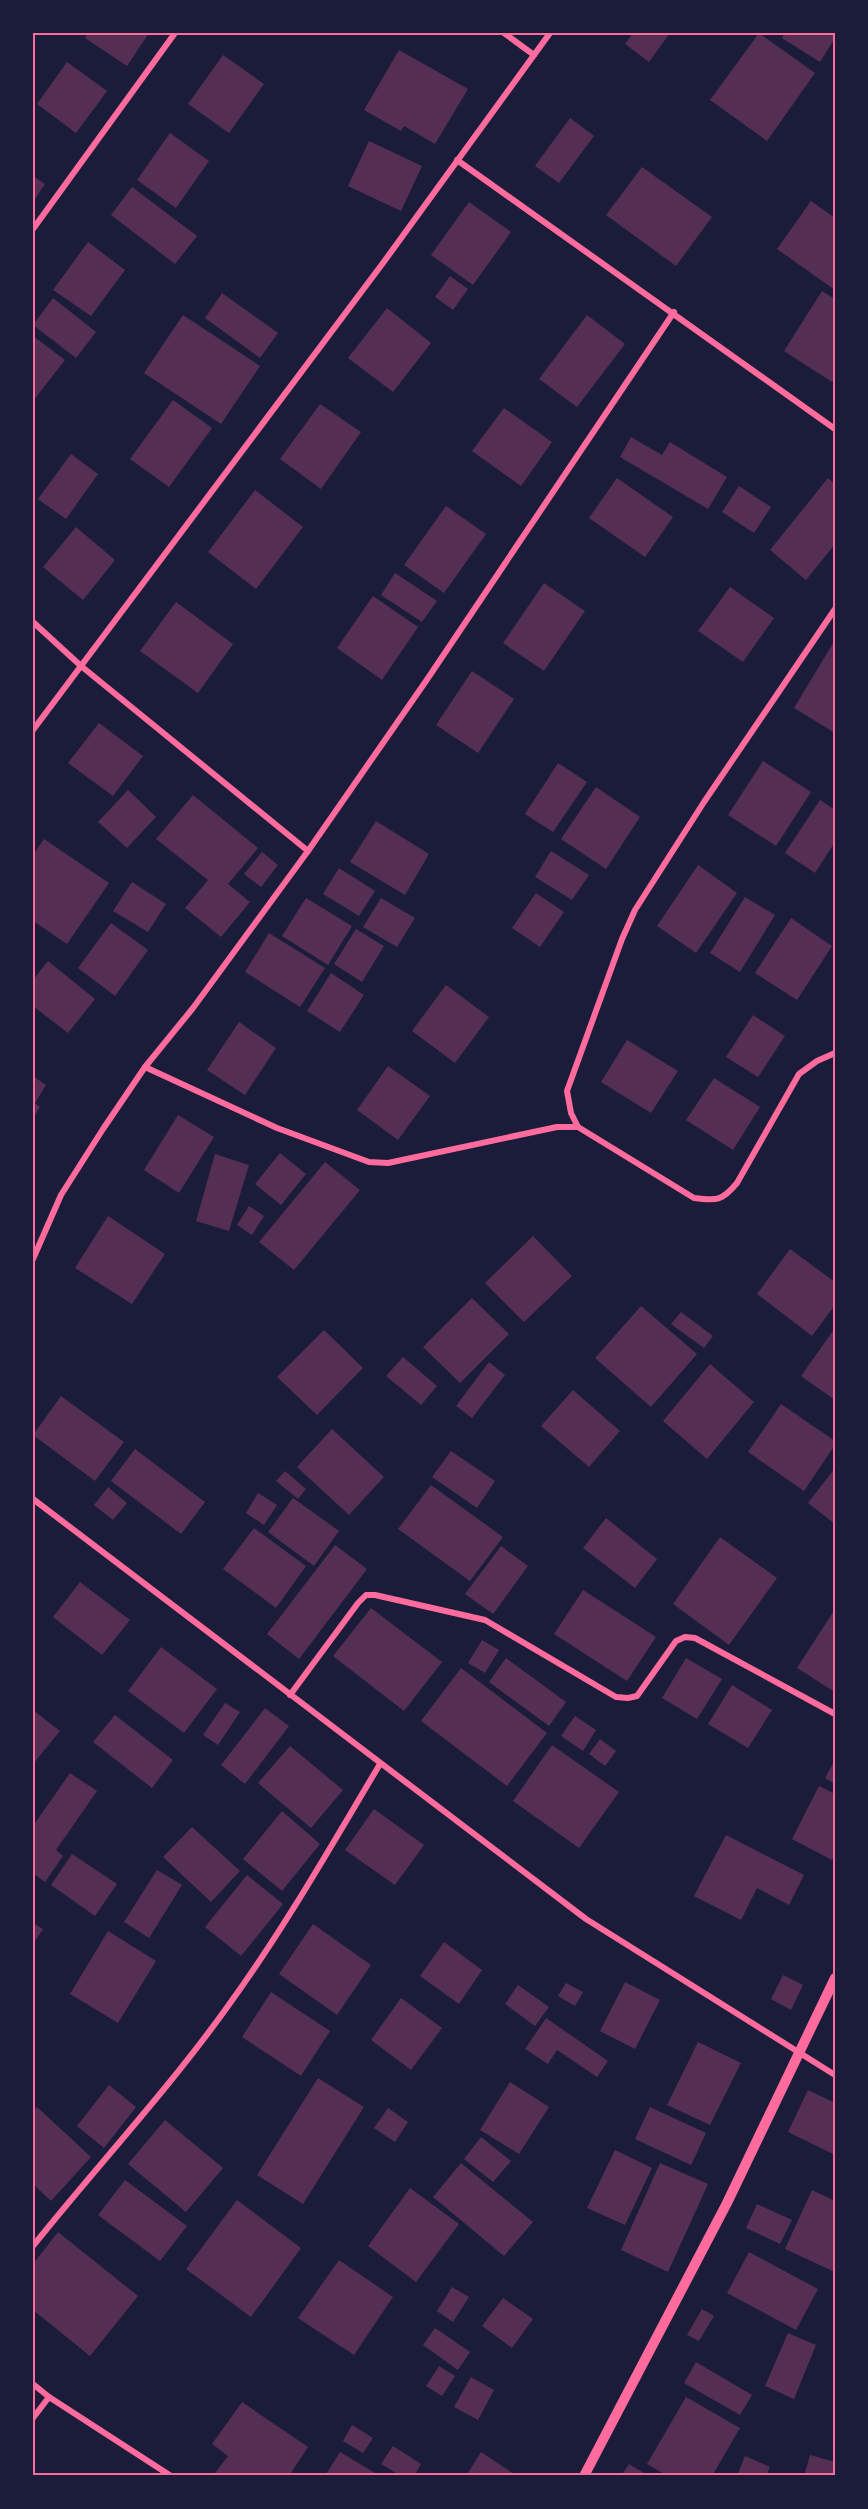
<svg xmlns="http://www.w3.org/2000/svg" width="868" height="2509" font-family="Spectral,serif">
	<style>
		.building { fill: #542f53 }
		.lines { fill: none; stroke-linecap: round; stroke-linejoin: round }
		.minor { stroke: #ff6b9d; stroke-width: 6 }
		.tertiary { stroke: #ff6b9d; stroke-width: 10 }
		.neatline { fill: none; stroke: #ff6b9d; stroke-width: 2 }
	</style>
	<rect width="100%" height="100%" fill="#1b1b3a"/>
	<g class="building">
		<polygon points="88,33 149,33 127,66 85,38"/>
		<polygon points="633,33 670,33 649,62 625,44"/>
		<polygon points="759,33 815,73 767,141 710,100"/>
		<polygon points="785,33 835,33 835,38 820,62 782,38"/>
		<polygon points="399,50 468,89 435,144 404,126 401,131 364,110"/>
		<polygon points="223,55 264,84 229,133 188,104"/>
		<polygon points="67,62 107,91 76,133 37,104"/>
		<polygon points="570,118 594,136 559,183 535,166"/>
		<polygon points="170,133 209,161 176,208 137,180"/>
		<polygon points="369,141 422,166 401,211 348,186"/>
		<polygon points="642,167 712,217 676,266 606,215"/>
		<polygon points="33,176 45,184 33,202"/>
		<polygon points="132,187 197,236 175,264 111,215"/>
		<polygon points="811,201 835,218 835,290 777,249"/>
		<polygon points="469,202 511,232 473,285 431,255"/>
		<polygon points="88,242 125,270 91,316 53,290"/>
		<polygon points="450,276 468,289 453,310 435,297"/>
		<polygon points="822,291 835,299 835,377 832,382 784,351"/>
		<polygon points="222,293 278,333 260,358 205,318"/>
		<polygon points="53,298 96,332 76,358 33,325"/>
		<polygon points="387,308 431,343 393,392 348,358"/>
		<polygon points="183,315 260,366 221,424 144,373"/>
		<polygon points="587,315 625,344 577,407 539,379"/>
		<polygon points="33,336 65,360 33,401"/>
		<polygon points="173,400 212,428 169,487 130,459"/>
		<polygon points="320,404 361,432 321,489 280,459"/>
		<polygon points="504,408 552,442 521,486 472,451"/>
		<polygon points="631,437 662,455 670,442 727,477 708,509 620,457"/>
		<polygon points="71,454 98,474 66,519 38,499"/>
		<polygon points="617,478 673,517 645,557 589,518"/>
		<polygon points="828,478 835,484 835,544 806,580 770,550"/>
		<polygon points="739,486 771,507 754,533 722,512"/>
		<polygon points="255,490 303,527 256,589 208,552"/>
		<polygon points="446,506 486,534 444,593 404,565"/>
		<polygon points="76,527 115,560 83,600 43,567"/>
		<polygon points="395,573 437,601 422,622 381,595"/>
		<polygon points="544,583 585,611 544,671 503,643"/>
		<polygon points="730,587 774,618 743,662 698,631"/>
		<polygon points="373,596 418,627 382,680 337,648"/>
		<polygon points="176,602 233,644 198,693 140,651"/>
		<polygon points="835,640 835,733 794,708"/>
		<polygon points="472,671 514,699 478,753 436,725"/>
		<polygon points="99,723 143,756 113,796 68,763"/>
		<polygon points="763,761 811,792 776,846 728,815"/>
		<polygon points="558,763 587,782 553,832 525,814"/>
		<polygon points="596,787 640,817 606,869 561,839"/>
		<polygon points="128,790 156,817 127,848 98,822"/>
		<polygon points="193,795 258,848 228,884 250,902 221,937 185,908 208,880 156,839"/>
		<polygon points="820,800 835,810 835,842 815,873 785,853"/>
		<polygon points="376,821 429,854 405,895 350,862"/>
		<polygon points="44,839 109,883 67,944 33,921 33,855"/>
		<polygon points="551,851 589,875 572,900 535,877"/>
		<polygon points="262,852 278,865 261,887 244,874"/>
		<polygon points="698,865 737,893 696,953 657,926"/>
		<polygon points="339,868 375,891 359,916 323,894"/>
		<polygon points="132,882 166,904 148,932 113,911"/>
		<polygon points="536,893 564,912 540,947 512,928"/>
		<polygon points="745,897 775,915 740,972 710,953"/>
		<polygon points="306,898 352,926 328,965 282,936"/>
		<polygon points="381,898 415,918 397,947 363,927"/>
		<polygon points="791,918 832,946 797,1000 755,973"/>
		<polygon points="111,923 148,950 115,996 78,968"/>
		<polygon points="356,929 384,946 362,982 334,964"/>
		<polygon points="269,933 325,968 300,1007 245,972"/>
		<polygon points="48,961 95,999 68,1033 33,1006 33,980"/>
		<polygon points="331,973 364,995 340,1032 307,1011"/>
		<polygon points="446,985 489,1017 455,1063 412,1031"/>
		<polygon points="753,1015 785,1036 758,1077 726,1057"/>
		<polygon points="239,1022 276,1048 245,1095 207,1070"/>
		<polygon points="627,1040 678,1071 651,1113 601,1082"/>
		<polygon points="388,1066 430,1096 398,1140 357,1110"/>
		<polygon points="33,1076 46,1085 35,1103 40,1107 33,1118"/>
		<polygon points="714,1078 760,1107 733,1150 686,1120"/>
		<polygon points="178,1115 214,1137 179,1193 144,1170"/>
		<polygon points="280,1153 306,1174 281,1205 255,1184"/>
		<polygon points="215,1154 249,1165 229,1231 196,1221"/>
		<polygon points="325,1162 360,1190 294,1270 259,1242"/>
		<polygon points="249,1206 264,1216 252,1235 237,1225"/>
		<polygon points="108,1216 165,1254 132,1304 75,1268"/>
		<polygon points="533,1236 572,1276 524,1322 485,1283"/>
		<polygon points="790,1249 835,1282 835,1305 812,1336 757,1294"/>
		<polygon points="472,1298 509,1334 460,1383 423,1347"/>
		<polygon points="641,1306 697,1354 651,1407 595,1358"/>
		<polygon points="681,1312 713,1336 704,1348 671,1324"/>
		<polygon points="835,1328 835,1400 801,1376"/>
		<polygon points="324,1330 363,1368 317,1415 277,1377"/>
		<polygon points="403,1357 437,1386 421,1405 386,1376"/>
		<polygon points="489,1362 505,1375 472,1418 456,1406"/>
		<polygon points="710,1364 754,1402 707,1459 663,1421"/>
		<polygon points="573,1390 620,1431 589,1467 541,1426"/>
		<polygon points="61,1396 124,1442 95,1481 33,1435"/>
		<polygon points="781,1404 835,1441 835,1445 804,1491 748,1452"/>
		<polygon points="332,1429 384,1477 349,1515 297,1467"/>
		<polygon points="135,1449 205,1502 181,1534 111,1481"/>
		<polygon points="451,1451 495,1481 477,1508 432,1477"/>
		<polygon points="835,1468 835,1524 808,1503"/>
		<polygon points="285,1471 306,1489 298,1499 276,1481"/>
		<polygon points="431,1485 503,1537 470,1581 398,1529"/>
		<polygon points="108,1487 127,1503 113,1520 94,1505"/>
		<polygon points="258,1493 277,1505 264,1525 246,1513"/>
		<polygon points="293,1498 339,1531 314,1566 268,1532"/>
		<polygon points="606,1518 657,1559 635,1588 583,1548"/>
		<polygon points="254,1528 306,1566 276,1608 223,1569"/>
		<polygon points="720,1537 777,1578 729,1645 673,1604"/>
		<polygon points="335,1545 367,1569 299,1659 267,1634"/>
		<polygon points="501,1546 528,1566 493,1614 465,1594"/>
		<polygon points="80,1582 130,1620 102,1655 53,1617"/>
		<polygon points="583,1590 656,1637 627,1681 554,1634"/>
		<polygon points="371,1608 442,1662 404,1711 333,1656"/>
		<polygon points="835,1609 835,1692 797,1668"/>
		<polygon points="482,1640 499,1650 485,1673 468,1663"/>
		<polygon points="161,1647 217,1689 184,1733 128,1691"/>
		<polygon points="506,1658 566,1702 549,1726 489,1682"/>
		<polygon points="686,1658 722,1679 697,1719 662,1698"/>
		<polygon points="461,1668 547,1733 507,1786 421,1721"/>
		<polygon points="732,1685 772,1710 748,1748 708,1724"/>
		<polygon points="225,1703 240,1712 218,1745 203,1735"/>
		<polygon points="265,1708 289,1726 245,1784 221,1765"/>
		<polygon points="33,1710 60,1731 33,1764"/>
		<polygon points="115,1715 173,1760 152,1788 93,1742"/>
		<polygon points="575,1716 596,1730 583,1751 561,1736"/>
		<polygon points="600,1739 616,1751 605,1766 589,1754"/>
		<polygon points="552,1745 619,1792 579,1848 513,1801"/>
		<polygon points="290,1746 343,1790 311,1828 258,1783"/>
		<polygon points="835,1760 835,1784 825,1778"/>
		<polygon points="70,1773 97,1791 56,1850 63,1856 45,1882 33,1873 33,1826"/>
		<polygon points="819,1786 835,1794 835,1854 832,1860 792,1839"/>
		<polygon points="374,1809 424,1845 395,1885 345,1850"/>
		<polygon points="282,1811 320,1844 282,1891 243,1859"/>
		<polygon points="192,1827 240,1871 211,1902 163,1857"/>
		<polygon points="726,1835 804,1875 789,1905 757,1888 741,1920 694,1896"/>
		<polygon points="72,1854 117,1884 95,1916 51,1885"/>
		<polygon points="157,1870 182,1885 149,1938 124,1922"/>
		<polygon points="247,1875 283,1904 241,1956 205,1927"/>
		<polygon points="33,1923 43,1929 33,1944"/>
		<polygon points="313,1924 371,1965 337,2015 279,1974"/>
		<polygon points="108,1931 156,1961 118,2023 70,1994"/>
		<polygon points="444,1942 482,1970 459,2004 420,1976"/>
		<polygon points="783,1975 803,1985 791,2010 771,1999"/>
		<polygon points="625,1982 660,2000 635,2049 600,2031"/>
		<polygon points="566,1983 583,1992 575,2006 558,1996"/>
		<polygon points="518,1985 549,2007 535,2026 505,2004"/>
		<polygon points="271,1992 330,2031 301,2076 242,2037"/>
		<polygon points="401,1998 442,2028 411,2070 371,2040"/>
		<polygon points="546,2018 608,2061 597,2077 557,2050 548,2064 525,2049"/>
		<polygon points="698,2042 741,2063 710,2125 667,2105"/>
		<polygon points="318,2078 364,2107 303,2204 257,2175"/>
		<polygon points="510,2082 549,2107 519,2154 480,2130"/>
		<polygon points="109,2085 136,2107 104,2148 77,2126"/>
		<polygon points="808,2090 835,2103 835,2155 788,2132"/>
		<polygon points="37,2107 91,2157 51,2201 33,2184 33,2112"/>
		<polygon points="650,2107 706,2133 691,2165 635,2139"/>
		<polygon points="388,2108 408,2122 395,2142 374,2128"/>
		<polygon points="165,2120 223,2168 186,2212 128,2164"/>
		<polygon points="481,2137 511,2161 493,2182 464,2159"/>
		<polygon points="615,2150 652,2168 625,2225 587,2208"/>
		<polygon points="461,2163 533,2222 504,2256 433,2197"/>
		<polygon points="660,2163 708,2184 668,2272 621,2250"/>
		<polygon points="125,2180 187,2226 160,2261 98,2215"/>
		<polygon points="410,2188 459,2224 416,2282 368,2246"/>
		<polygon points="812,2190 835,2201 835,2272 785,2249"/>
		<polygon points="237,2200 301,2248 251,2317 186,2269"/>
		<polygon points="757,2204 792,2220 780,2244 746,2228"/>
		<polygon points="58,2232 138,2296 90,2356 33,2310 33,2264"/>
		<polygon points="749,2252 818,2289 796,2330 727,2293"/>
		<polygon points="339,2260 393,2297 354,2355 298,2318"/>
		<polygon points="452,2287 469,2297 453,2322 437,2311"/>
		<polygon points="503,2298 533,2319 512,2348 482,2326"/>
		<polygon points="702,2309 714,2316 699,2341 687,2335"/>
		<polygon points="435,2328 470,2352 458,2370 423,2345"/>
		<polygon points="788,2333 816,2345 794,2399 765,2386"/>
		<polygon points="696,2362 752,2395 740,2415 684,2383"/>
		<polygon points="439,2366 455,2376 442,2396 426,2386"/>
		<polygon points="471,2377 494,2390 478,2420 454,2407"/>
		<polygon points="686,2397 740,2428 712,2476 668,2476 647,2464"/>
		<polygon points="242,2402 308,2447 289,2476 257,2476 253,2473 251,2476 219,2476 215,2473 228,2456 212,2444"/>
		<polygon points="352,2425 373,2438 363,2453 343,2441"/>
		<polygon points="393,2446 421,2464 414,2476 401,2476 381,2464"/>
		<polygon points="340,2452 380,2476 325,2476"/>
		<polygon points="481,2452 517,2476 466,2476"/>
		<polygon points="810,2455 835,2462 835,2476 804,2476"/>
		<polygon points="745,2456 770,2467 766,2476 737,2476"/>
		<polygon points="629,2464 649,2476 621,2476"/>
	</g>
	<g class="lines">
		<g class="minor">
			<polyline points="504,33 534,55"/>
			<polyline points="457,160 835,429"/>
			<polyline points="33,229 175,33"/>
			<path d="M835,609L704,802L635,910L622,939L567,1091L571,1113L578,1127L694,1198C717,1201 722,1201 737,1183L799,1074L817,1061L835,1053"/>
			<polyline points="33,622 81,666 308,851 426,681 674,312"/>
			<polyline points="33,730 383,263 550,33"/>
			<polyline points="145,1067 277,1128 369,1162 388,1163 557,1127 578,1127"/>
			<polyline points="33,1259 61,1195 103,1129 145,1067 193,1008 308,851"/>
			<polyline points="33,1499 586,1919 835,2075"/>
			<polyline points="290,1695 358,1603 366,1595 375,1595 485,1620 616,1697 628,1698 637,1696 676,1641 685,1637 695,1638 835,1714"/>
			<path d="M33,2246C97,2166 168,2090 228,2006C284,1929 331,1846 380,1764"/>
			<polyline points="33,2384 49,2397 171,2476"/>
			<polyline points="33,2418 49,2397"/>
		</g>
		<polyline class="tertiary" points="584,2476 727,2203 835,1978"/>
	</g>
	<rect width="868" height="2509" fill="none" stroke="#1b1b3a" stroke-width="69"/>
	<rect x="34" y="34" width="800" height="2440" class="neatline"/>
</svg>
